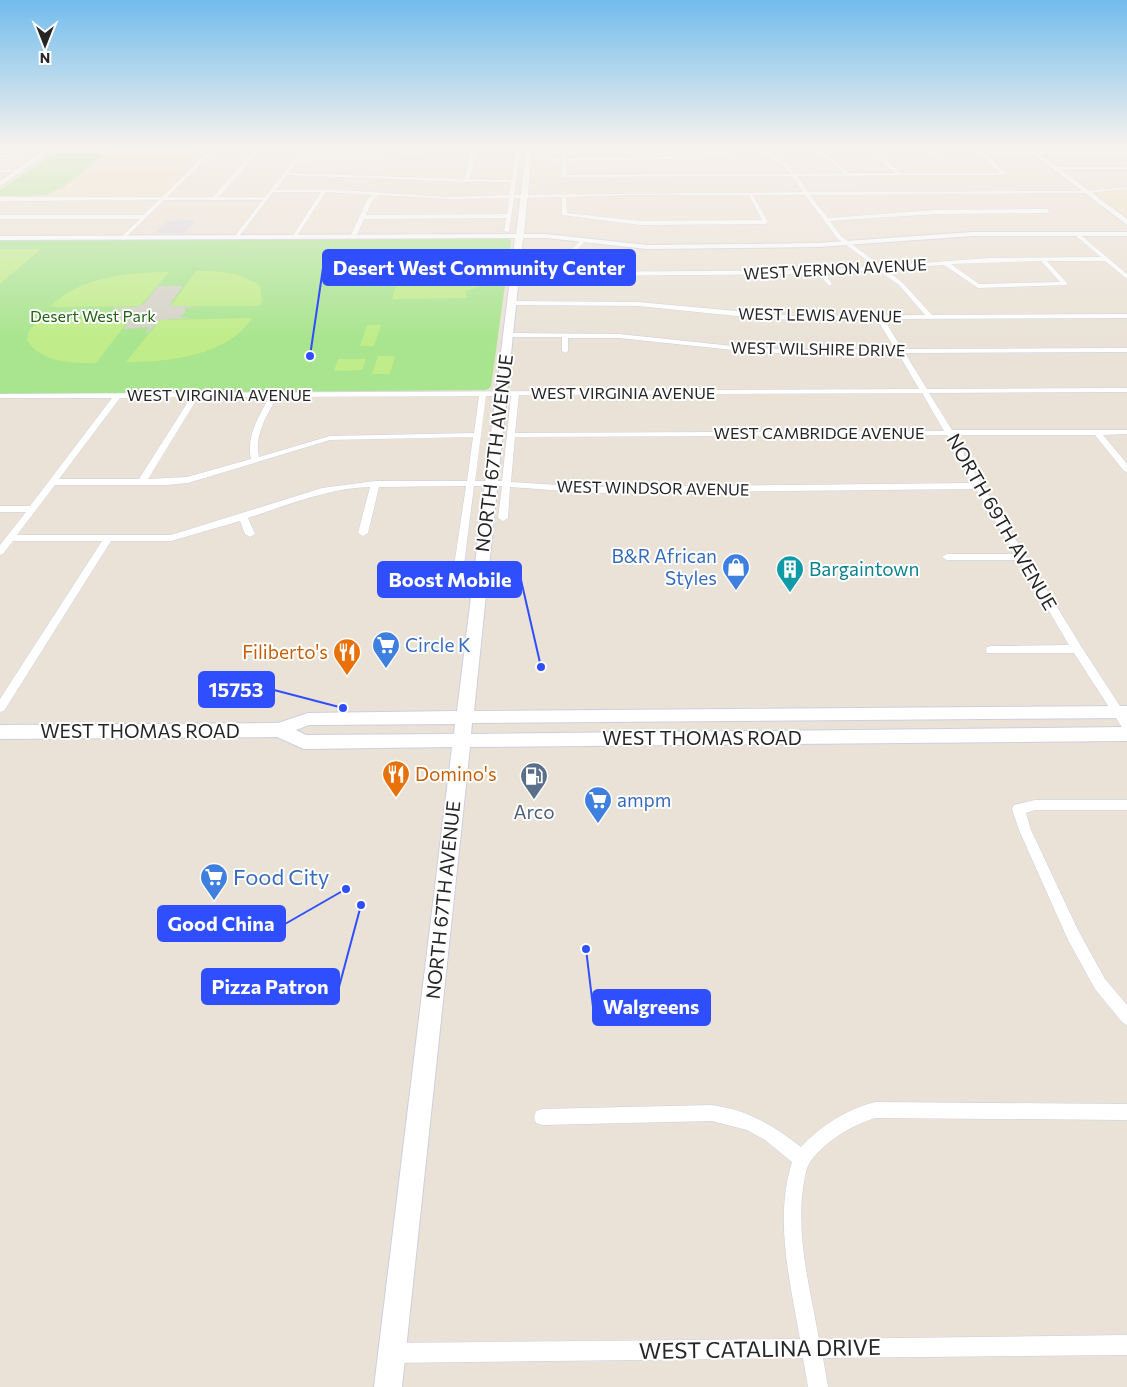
<svg xmlns="http://www.w3.org/2000/svg" width="1127" height="1387" font-family="Commissioner,sans-serif">
	<style>
		.industrial { fill: #dbd8e2 }
		.education { fill: #eee2c4 }
		.green { fill: #a9e58f }
		.pitch { fill: #c0ed8a }
		.plaza { fill: #d5d2c9 }
		.lines { fill: none; stroke-linecap: round; stroke-linejoin: round }
		.street-casing { stroke: #cccfe1; stroke-width: 1 }
		.secondary-casing { stroke: #cccfe1; stroke-width: 2 }
		.street { fill: #fff; fill-rule: evenodd }
		.secondary { fill: #fff; fill-rule: evenodd }
		.labels { text-anchor: middle; stroke-width: 4; stroke-linejoin: round; paint-order: stroke }
		.far-street-label { font-size: 16px; fill: #262626; stroke: #fff }
		.far-park-label { font-size: 16px; fill: #236515; stroke: #fff }
		.street-label { font-size: 19px; fill: #262626; stroke: #fff }
		.shop-label { font-size: 19px; fill: #366cbe; stroke: #fff; text-anchor: start }
		.culture-label { font-size: 19px; fill: #0d838f; stroke: #fff; text-anchor: start }
		.food-label { font-size: 19px; fill: #c56008; stroke: #fff; text-anchor: end }
		.service-label { font-size: 19px; fill: #4e5e75; stroke: #fff }
		.near-shop-label { font-size: 22px; fill: #366cbe; stroke: #fff; text-anchor: start }
		.near-street-label { font-size: 22px; fill: #262626; stroke: #fff }
		.leader { fill: none; stroke: #2f4fff; stroke-width: 2 }
		.callout-dot { fill: #2f4fff; stroke: #fff; stroke-width: 2 }
		.callout { fill: #2f4fff; stroke: #2f4fff; stroke-width: 2 }
		.callout-label { font-size: 20px; text-anchor: middle; font-weight: bold; fill: #fff }
	</style>
	<rect width="100%" height="100%" fill="#eae2d6"/>
	<polygon class="industrial" points="195,220 185,233 156,233 168,221"/>
	<g class="education">
		<polygon points="139,147 209,148 162,195 0,197 0,188 58,149"/>
		<polygon points="1127,190 1127,219 1096,195 1096,193"/>
	</g>
	<g class="green">
		<polygon points="61,153 96,153 104,156 63,187 47,195 0,196 0,190 53,154"/>
		<polygon points="509,239 511,241 491,387 486,390 0,394 0,240"/>
	</g>
	<g class="pitch">
		<polygon points="0,249 41,249 0,284"/>
		<path d="M196,271C219,271 241,272 260,286L262,301L259,306H171Z"/>
		<path d="M169,272L140,306L50,307C77,277 131,272 169,272Z"/>
		<polygon points="454,276 474,277 483,281 483,286 465,291 467,298 392,299 398,278"/>
		<path d="M252,318C228,356 167,362 126,362L160,320Z"/>
		<path d="M39,319H127L129,320L96,363C72,363 41,363 27,340L29,331Z"/>
		<polygon points="367,325 381,325 374,346 360,346"/>
		<polygon points="378,356 395,356 390,374 372,374"/>
		<polygon points="338,359 366,359 362,370 334,371"/>
	</g>
	<polygon class="plaza" points="158,286 183,286 170,304 171,306 201,307 185,308 185,313 179,317 193,318 160,320 147,333 145,333 149,327 123,329 129,322 128,319 98,319 108,317 122,309 108,307 136,307 144,304"/>
	<g class="lines">
		<g class="street-casing">
			<g id="street">
				<path d="M532,144L530,146H521L514,195L803,192L792,176L564,177L562,176V161L527,160L562,158L563,144H567V158L670,157L754,148L748,144H754L787,163L794,174L843,173L829,160L801,144C819,144 836,162 848,173H896L869,151C880,146 913,141 925,145C932,147 935,152 939,158L935,159C919,138 898,148 875,152L901,173H1000L969,144H974L982,152H1127V154H985L1006,173L1004,175L797,176L808,192L1087,191L1127,187V189L1087,193L810,195L828,218L936,210L1047,209L1050,211L1047,213L936,214L830,221L841,236L881,266L989,258L1101,257L1075,235L1077,232L1127,274V279L1105,261H1047L1067,283V285L978,288L944,265L885,269L903,283L932,315L1127,314V318L884,319L902,349L1127,348V352L905,353L927,389L1127,388V392L929,393L952,430H1127V434L1103,435L1127,464V472L1124,471L1095,435H955L963,448L964,455L1081,646L1127,717V731L1123,729L1074,653H987L986,650L987,647L991,646L1069,645L1019,560H947L942,557L947,554H1015L976,489L591,493L510,487L508,518L503,521L498,518L502,486H474L463,573L458,576L453,573L466,486L379,487L368,533L363,536L358,533L370,487C328,488 288,505 248,518L255,534L250,537L245,534L240,521L171,541H111L4,711L0,712V699L102,541H13L3,554L0,555V545L26,512H0V506H30L112,398H0V394L919,389L898,353L794,354L733,350L619,338H568V351L565,353L562,351V337H509L506,335L509,333L619,334L733,346L794,350L895,349L877,319L792,320L756,318L638,306L513,305L510,303L513,301L638,302L792,316L925,315L899,285L878,270L825,273L832,284L829,286L819,274L563,276L560,274L562,259L583,238L585,241L568,259L566,272L821,270L874,266L837,238L805,195H753L768,222L765,224L640,225L562,215V197L514,198L509,232L504,231L506,218L364,219L356,237L353,239L350,237L367,200L373,195L326,192L295,239L292,237L321,192H273L237,239L234,237L263,200H164L123,240L121,237L140,219H0V215H143L159,200L0,201V197H162L213,147H53L55,145ZM473,146L464,179L288,173L297,161L426,159H299L303,153L301,152L265,197H219L262,147ZM478,146H517L512,180L469,179ZM217,147H257L213,197H167ZM758,150L783,165L790,174L566,175L567,161L670,159ZM286,175L466,182H511L509,195L449,197L341,190H276ZM378,195L449,199L509,198L507,214L366,215L372,201ZM627,195H749L762,220L640,221L567,213L566,197ZM1041,261L1060,282L979,284L951,264ZM922,393L944,431L515,433L519,395ZM479,396L474,433L330,436L259,457C254,435 267,415 277,397ZM486,396H511L502,481H475ZM191,397L139,479H59L120,398ZM198,397H269C259,417 246,435 251,459L187,477L148,479ZM947,435L955,448L956,455L973,483L591,487L511,482L515,437ZM473,437L467,481H375L322,488L171,535H17L55,485H166L188,483L330,440Z"/>
				<polygon points="612,144 652,144 650,145"/>
				<polygon points="0,155 41,155 43,156 0,157"/>
				<polygon points="1053,167 1127,167 1127,169 1055,169"/>
				<polygon points="0,170 20,170 22,171 0,172"/>
				<polygon points="1035,800 1127,800 1127,810 1035,810 1026,813 1031,830 1078,930 1105,979 1127,1005 1127,1025 1122,1022 1095,989 1068,940 1019,830 1012,809 1014,805"/>
				<path d="M875,1102L1127,1104V1120L875,1118C852,1125 822,1143 809,1164C806,1169 805,1176 804,1182C795,1234 810,1288 819,1339L1127,1335V1355L823,1358L828,1387H808L803,1358L392,1363L385,1360L382,1353L385,1346L392,1343L800,1339C790,1281 774,1220 792,1162L765,1140L747,1130L712,1121L542,1125L536,1123L534,1117L536,1111L542,1109L712,1105C747,1110 774,1125 801,1147C822,1125 845,1110 875,1102Z"/>
			</g>
		</g>
		<g class="secondary-casing">
			<g id="secondary">
				<polygon points="53,144 61,144 0,186 0,181"/>
				<path d="M527,144H533L524,234H546L647,245L818,243L973,232H1127V236H973L818,247L647,249L546,238H523L474,711L1127,706V718L472,723L471,734L1127,727V741L470,747L402,1387H374L452,747L304,749L277,737L0,739V725L278,723L308,713L457,711L515,238L0,240V236L516,234ZM455,724L454,734L306,735L296,730L309,725Z"/>
				<polygon points="1020,144 1027,144 1127,219 1127,225"/>
			</g>
		</g>
		<use href="#street" class="street"/>
		<use href="#secondary" class="secondary"/>
	</g>
	<linearGradient id="sky" x2="0" y2="1"><stop stop-color="#72bced"/><stop offset="0.43" stop-color="#f6f2ed"/><stop offset="1" stop-color="#f6f2ed" stop-opacity="0"/></linearGradient>
	<rect width="1127" height="338" fill="url(#sky)"/>
	<defs>
		<g id="shop-pin" transform="scale(1.4375)"><path d="M0 17L-7.5 6A9.5 9.5 0 1 1 7.5 6Z" fill="#3f7fe0" stroke="#fff"/><path d="M-5-2.5h2.3a2.7 3.5 0 0 1 5.4 0H5L5.5 6h-11ZM-1.5-2.5h3a1.5 2.3 0 0 0-3 0Z" fill="#fff"/></g>
		<g id="building-pin" transform="scale(1.4375)"><path d="M0 17L-7.5 6A9.5 9.5 0 1 1 7.5 6Z" fill="#0f9aa8" stroke="#fff"/><path d="M-4-6H4V6H1V3H-1V6H-4ZM-2.5-4.3h1.7v1.8h-1.7ZM.8-4.3h1.7v1.8H.8ZM-2.5-1h1.7V.8h-1.7ZM.8-1h1.7V.8H.8Z" fill="#fff"/></g>
		<g id="supermarket-pin" transform="scale(1.4375)"><path d="M0 17L-7.5 6A9.5 9.5 0 1 1 7.5 6Z" fill="#3f7fe0" stroke="#fff"/><path d="M-6-5.5h2.5l.6 2H6L4.5 2H-2.5L-4.4-4H-6ZM-1.5 3.2a1.3 1.3 0 1 0 .1 0ZM3 3.2a1.3 1.3 0 1 0 .1 0Z" fill="#fff"/></g>
		<g id="restaurant-pin" transform="scale(1.4375)"><path d="M0 17L-7.5 6A9.5 9.5 0 1 1 7.5 6Z" fill="#e8710a" stroke="#fff"/><path d="M-5-6h1v4h1v-4h1v4h1v-4h1v5L-1.5 .5V6h-2V.5L-5-1ZM5-6V6H3V1.5H1.5Q1.5-4 5-6Z" fill="#fff"/></g>
		<g id="fuel-pin" transform="scale(1.4375)"><path d="M0 17L-7.5 6A9.5 9.5 0 1 1 7.5 6Z" fill="#5c6f8a" stroke="#fff"/><path d="M-5.5-6h7V0h2V4h1.3V-2.5L3-4.5l.8-.8L6-3V5H2.5V1h-1V6h-7ZM-4.2-4.7v3.2H.2V-4.7Z" fill="#fff"/></g>
	</defs>
	<g fill-rule="evenodd">
		<use href="#shop-pin" x="736" y="567"/>
		<use href="#building-pin" x="790" y="569"/>
		<use href="#supermarket-pin" x="386" y="645"/>
		<use href="#restaurant-pin" x="347" y="652"/>
		<use href="#restaurant-pin" x="396" y="774"/>
		<use href="#fuel-pin" x="534" y="776"/>
		<use href="#supermarket-pin" x="598" y="800"/>
		<use href="#supermarket-pin" x="214" y="877"/>
	</g>
	<g class="labels">
		<g class="far-street-label">
			<text transform="translate(835 269) rotate(-3)" y="6">WEST VERNON AVENUE</text>
			<text transform="translate(820 315) rotate(1)" y="6">WEST LEWIS AVENUE</text>
			<text transform="translate(818 349) rotate(1)" y="6">WEST WILSHIRE DRIVE</text>
			<text x="623" y="399">WEST VIRGINIA AVENUE</text>
			<text x="219" y="401">WEST VIRGINIA AVENUE</text>
			<text x="819" y="439">WEST CAMBRIDGE AVENUE</text>
			<text transform="translate(653 488) rotate(1)" y="6">WEST WINDSOR AVENUE</text>
		</g>
		<g class="far-park-label">
			<text x="93" y="322">Desert West Park</text>
		</g>
		<g class="street-label">
			<text transform="translate(494 453) rotate(-83)" y="7">NORTH 67TH AVENUE</text>
			<text transform="translate(1002 522) rotate(60)" y="7">NORTH 69TH AVENUE</text>
			<text x="140" y="738">WEST THOMAS ROAD</text>
			<text x="702" y="745">WEST THOMAS ROAD</text>
			<text transform="translate(443 900) rotate(-84)" y="7">NORTH 67TH AVENUE</text>
		</g>
		<g class="shop-label">
			<text x="717" y="563" text-anchor="end">B&amp;R African<tspan x="717" dy="22">Styles</tspan></text>
			<text x="405" y="652">Circle K</text>
			<text x="617" y="807">ampm</text>
		</g>
		<g class="culture-label">
			<text x="809" y="576">Bargaintown</text>
		</g>
		<g class="food-label">
			<text x="328" y="659">Filiberto's</text>
			<text x="415" y="781" text-anchor="start">Domino's</text>
		</g>
		<g class="service-label">
			<text x="534" y="819">Arco</text>
		</g>
		<g class="near-shop-label">
			<text x="233" y="885">Food City</text>
		</g>
		<g class="near-street-label">
			<text transform="translate(760 1349) rotate(-1)" y="8">WEST CATALINA DRIVE</text>
		</g>
	</g>
	<path class="leader" d="M310 356L323 268M541 667L521 580M343 708L274 690M346 889L285 924M361 905L339 987M586 949L593 1007"/>
	<g class="callout-dot">
		<circle cx="310" cy="356" r="5"/>
		<circle cx="541" cy="667" r="5"/>
		<circle cx="343" cy="708" r="5"/>
		<circle cx="346" cy="889" r="5"/>
		<circle cx="361" cy="905" r="5"/>
		<circle cx="586" cy="949" r="5"/>
	</g>
	<g class="callout">
		<rect x="323" y="250" width="312" height="35" rx="5"/>
		<rect x="378" y="562" width="143" height="35" rx="5"/>
		<rect x="199" y="672" width="75" height="35" rx="5"/>
		<rect x="158" y="906" width="127" height="35" rx="5"/>
		<rect x="202" y="969" width="137" height="35" rx="5"/>
		<rect x="593" y="990" width="117" height="35" rx="5"/>
	</g>
	<g class="callout-label">
		<text x="479" y="275">Desert West Community Center</text>
		<text x="450" y="587">Boost Mobile</text>
		<text x="236" y="697">15753</text>
		<text x="221" y="931">Good China</text>
		<text x="270" y="994">Pizza Patron</text>
		<text x="651" y="1014">Walgreens</text>
	</g>
	<g transform="translate(45 45) rotate(180)" stroke="#ffffff" stroke-width="4" paint-order="stroke">
	<path d="M0-4L9 19L0 12L-9 19Z" fill="#262626"/>
	<text y="-8" font-size="14" font-weight="bold" text-anchor="middle" fill="#262626">N</text>
	</g>
</svg>
